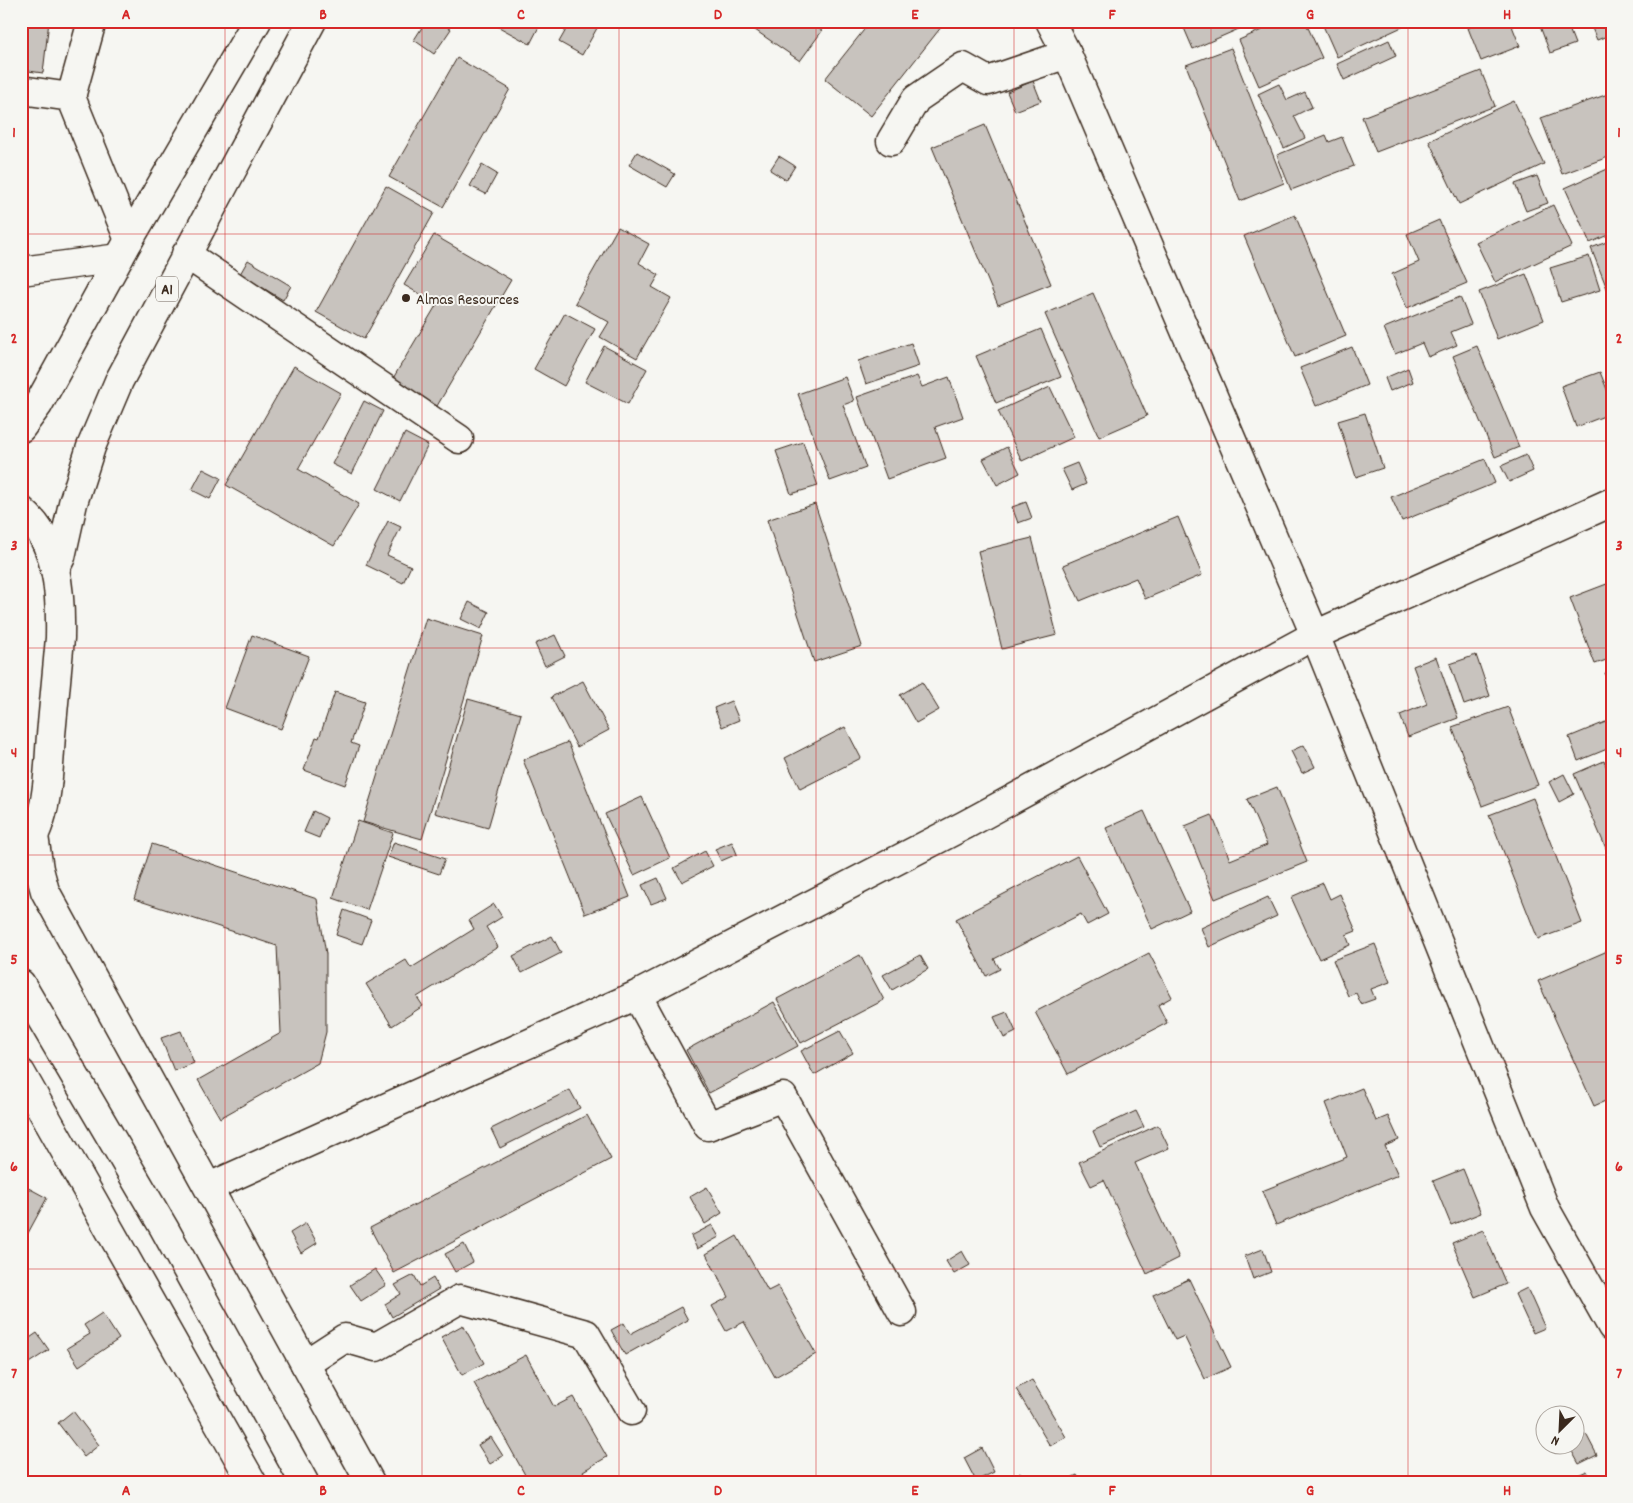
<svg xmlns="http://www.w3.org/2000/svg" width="1633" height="1503" font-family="Dekko,sans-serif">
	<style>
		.building { fill: #c8c3be; stroke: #3b2a1e }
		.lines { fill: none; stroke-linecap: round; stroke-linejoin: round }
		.minor-casing { stroke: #3b2a1e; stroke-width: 31 }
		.major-casing { stroke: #3b2a1e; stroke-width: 31 }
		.highway-casing { stroke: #3b2a1e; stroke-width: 31 }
		.minor { stroke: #f6f6f2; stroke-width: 28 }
		.major { stroke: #f6f6f2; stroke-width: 28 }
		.highway { stroke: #f6f6f2; stroke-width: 28 }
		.grid { fill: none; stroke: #d62828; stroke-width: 1; stroke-opacity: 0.55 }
		.poi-dot { fill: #3b2a1e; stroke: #f6f6f2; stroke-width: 2 }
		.labels { text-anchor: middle; stroke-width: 4; stroke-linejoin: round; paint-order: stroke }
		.shield { fill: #f6f6f2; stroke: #73675e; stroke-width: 1 }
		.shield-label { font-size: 15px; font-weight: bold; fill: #3b2a1e }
		.poi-label { font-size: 16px; fill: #3b2a1e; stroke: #f6f6f2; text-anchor: start }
		.neatline { fill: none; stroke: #d62828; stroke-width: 2 }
		.grid-label { font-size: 16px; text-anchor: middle; font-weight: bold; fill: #d62828 }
	</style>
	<rect width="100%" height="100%" fill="#f6f6f2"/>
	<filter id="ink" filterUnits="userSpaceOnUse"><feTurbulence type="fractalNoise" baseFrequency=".02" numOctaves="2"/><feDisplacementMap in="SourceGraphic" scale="10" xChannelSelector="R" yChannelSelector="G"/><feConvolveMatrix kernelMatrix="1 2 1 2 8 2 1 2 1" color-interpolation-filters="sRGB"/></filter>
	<g filter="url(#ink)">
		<g class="building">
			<polygon points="21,21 49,21 43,73 21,70"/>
			<polygon points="426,21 438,21 451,29 434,54 414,40"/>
			<polygon points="488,21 542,21 530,44"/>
			<polygon points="571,21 601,21 582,55 559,42"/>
			<polygon points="742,21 808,21 822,31 800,61"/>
			<polygon points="871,21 946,21 871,116 825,79"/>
			<polygon points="1181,21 1257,21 1193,49"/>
			<polygon points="1282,21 1305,21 1322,58 1259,86 1239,40"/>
			<polygon points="1321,21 1415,21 1337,57"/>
			<polygon points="1485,21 1510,21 1520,46 1481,61 1468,28"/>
			<polygon points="1538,21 1566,21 1575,44 1550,53"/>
			<polygon points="1589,21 1612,21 1612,34 1597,40"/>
			<polygon points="1389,40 1396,56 1344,80 1337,64"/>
			<polygon points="1231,48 1284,183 1240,201 1186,65"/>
			<polygon points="457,58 510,89 443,207 389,177"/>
			<polygon points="1481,71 1495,106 1376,152 1362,117"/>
			<polygon points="1033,81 1041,101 1015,111 1007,92"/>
			<polygon points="1279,84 1287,100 1305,92 1312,107 1294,116 1305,138 1284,148 1258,94"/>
			<polygon points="1608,94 1612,104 1612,130 1610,131 1612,136 1612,150 1609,151 1611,156 1562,174 1541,118"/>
			<polygon points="1514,101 1544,164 1459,204 1429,141"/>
			<polygon points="985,125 1051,284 998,305 932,147"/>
			<polygon points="1326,135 1329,142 1342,137 1354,166 1291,190 1277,155"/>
			<polygon points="637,152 675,174 667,187 629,165"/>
			<polygon points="779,156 795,166 786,180 770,170"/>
			<polygon points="482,165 497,174 486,194 470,186"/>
			<polygon points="1612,167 1612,233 1590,243 1565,188"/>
			<polygon points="1537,176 1548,203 1526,211 1515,184"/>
			<polygon points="386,186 434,213 364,339 316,312"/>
			<polygon points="1553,205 1572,246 1495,282 1476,242"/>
			<polygon points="1295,215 1346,336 1295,357 1244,236"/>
			<polygon points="1439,220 1467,283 1407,308 1392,274 1419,262 1407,234"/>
			<polygon points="618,227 649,244 639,263 659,275 652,287 671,298 637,358 600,337 609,322 575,303"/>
			<polygon points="434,235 511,280 437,406 392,380 437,304 404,285"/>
			<polygon points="1612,240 1612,301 1591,248"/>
			<polygon points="1589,256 1600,290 1561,302 1550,268"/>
			<polygon points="248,260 291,286 283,300 240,274"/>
			<polygon points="1526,274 1544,320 1497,339 1479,292"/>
			<polygon points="1093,293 1147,416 1099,437 1045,314"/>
			<polygon points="1460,297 1471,324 1451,332 1457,345 1428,357 1422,343 1395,354 1384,328"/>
			<polygon points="565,313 595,329 564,386 534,369"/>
			<polygon points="1041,329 1061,377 996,403 976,356"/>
			<polygon points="911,343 919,366 866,384 858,361"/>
			<polygon points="604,346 647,369 628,404 585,382"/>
			<polygon points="1477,346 1519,447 1495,457 1453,356"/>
			<polygon points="1352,347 1367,385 1316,406 1300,368"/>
			<polygon points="294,366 341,393 298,469 359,504 334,546 226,485"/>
			<polygon points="1408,368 1413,382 1390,391 1385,378"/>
			<polygon points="1600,372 1612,402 1612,413 1576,427 1561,386"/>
			<polygon points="917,376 922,387 949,377 963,417 935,427 946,458 887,479 857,397"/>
			<polygon points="845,377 854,401 843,405 866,468 830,481 798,394"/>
			<polygon points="1050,387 1074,437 1022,461 998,411"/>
			<polygon points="364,401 383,411 352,474 332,464"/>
			<polygon points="1365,413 1383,468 1356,477 1338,421"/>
			<polygon points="405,433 428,445 400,501 377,489"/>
			<polygon points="803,442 818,486 791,494 776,451"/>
			<polygon points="1007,447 1020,473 997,485 983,459"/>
			<polygon points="1526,455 1533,471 1509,482 1501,466"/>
			<polygon points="1485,459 1495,483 1402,521 1391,497"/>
			<polygon points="1077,463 1086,484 1072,490 1062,469"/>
			<polygon points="203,469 221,478 210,499 192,490"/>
			<polygon points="1026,502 1032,518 1018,523 1012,507"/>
			<polygon points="815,504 862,646 814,662 767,520"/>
			<polygon points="1178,517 1202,575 1145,599 1136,578 1080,601 1063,565"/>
			<polygon points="388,521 401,527 387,555 411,566 403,583 366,565"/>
			<polygon points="1032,538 1057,635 1002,649 978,551"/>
			<polygon points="1612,582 1612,658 1595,664 1570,598"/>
			<polygon points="469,602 489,612 481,629 461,619"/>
			<polygon points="426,618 483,636 422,839 363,822"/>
			<polygon points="252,635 309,656 281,729 225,708"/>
			<polygon points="555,635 565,656 545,666 535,644"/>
			<polygon points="1476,655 1490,696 1464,705 1450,664"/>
			<polygon points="1436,657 1458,718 1408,737 1400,715 1427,704 1413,666"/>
			<polygon points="1612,670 1612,690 1605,673"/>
			<polygon points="583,681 609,730 577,747 551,697"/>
			<polygon points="922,682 939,710 916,723 900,695"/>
			<polygon points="335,692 365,702 351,743 359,746 345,785 304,770 316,737 319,738"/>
			<polygon points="468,699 521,714 488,828 435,813"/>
			<polygon points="731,701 739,720 722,727 714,708"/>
			<polygon points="1508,707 1538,785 1482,806 1452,727"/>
			<polygon points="1608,721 1612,729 1612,747 1578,761 1569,737"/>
			<polygon points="845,727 861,758 800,789 785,758"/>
			<polygon points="568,742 630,897 585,914 523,760"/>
			<polygon points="1304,745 1315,767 1302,773 1291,751"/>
			<polygon points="1604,761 1612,781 1612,859 1611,860 1574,774"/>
			<polygon points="1564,774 1574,794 1559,802 1549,782"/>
			<polygon points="1277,787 1307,862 1215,899 1185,826 1212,815 1230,860 1267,845 1247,799"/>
			<polygon points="642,797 670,858 634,875 605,814"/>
			<polygon points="1533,798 1582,923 1538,939 1489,815"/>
			<polygon points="313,811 327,818 319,838 304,832"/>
			<polygon points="1144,811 1190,911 1152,929 1106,828"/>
			<polygon points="358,821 393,833 367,910 333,898"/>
			<polygon points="394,842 445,859 439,874 388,857"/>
			<polygon points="732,842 737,854 721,861 715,849"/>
			<polygon points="152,844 317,899 326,954 326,1032 318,1063 220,1118 198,1080 281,1033 277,946 134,899"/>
			<polygon points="705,851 713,866 682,882 674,868"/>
			<polygon points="1077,856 1108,914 1087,925 1081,914 994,959 1000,969 986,976 956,919"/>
			<polygon points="658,878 667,898 651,904 642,885"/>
			<polygon points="1323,883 1330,899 1340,894 1356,931 1346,935 1350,945 1319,959 1291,897"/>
			<polygon points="1268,897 1277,916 1209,947 1201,928"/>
			<polygon points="494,904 502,917 486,927 498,947 417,997 423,1006 392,1026 366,984 406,960 411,968 474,929 469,920"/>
			<polygon points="344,910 371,920 362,944 336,935"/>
			<polygon points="552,936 561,953 522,973 513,956"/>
			<polygon points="1375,944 1390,982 1371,989 1375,999 1361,1004 1356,993 1348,996 1333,960"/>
			<polygon points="1612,949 1612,1098 1594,1106 1538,981"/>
			<polygon points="1149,953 1172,997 1158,1005 1167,1023 1068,1074 1035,1012"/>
			<polygon points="860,955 884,1000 801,1043 777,999"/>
			<polygon points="920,955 928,969 892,990 883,975"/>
			<polygon points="774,1002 798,1046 709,1093 686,1050"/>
			<polygon points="1007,1012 1016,1032 1004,1038 994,1017"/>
			<polygon points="181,1031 194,1063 174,1071 161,1038"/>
			<polygon points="840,1031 853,1053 814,1075 801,1051"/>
			<polygon points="1362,1088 1376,1121 1388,1116 1399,1140 1385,1146 1398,1175 1276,1225 1262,1191 1347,1157 1326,1103"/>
			<polygon points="570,1090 580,1108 500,1148 491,1129"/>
			<polygon points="1136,1111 1144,1127 1100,1147 1093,1131"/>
			<polygon points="587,1115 611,1159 394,1273 370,1228"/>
			<polygon points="1158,1125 1169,1148 1135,1163 1179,1258 1147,1274 1104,1180 1091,1186 1079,1162"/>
			<polygon points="1463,1169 1481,1213 1451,1225 1433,1181"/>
			<polygon points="21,1184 47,1198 21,1246"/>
			<polygon points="707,1187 722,1213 705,1224 690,1197"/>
			<polygon points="306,1223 317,1243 301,1253 290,1233"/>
			<polygon points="712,1225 719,1237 697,1249 691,1236"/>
			<polygon points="1483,1230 1506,1284 1475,1297 1452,1243"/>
			<polygon points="737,1236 768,1291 778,1286 816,1354 775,1377 744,1322 726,1331 712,1306 729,1297 706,1254"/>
			<polygon points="464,1244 473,1262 455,1272 445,1254"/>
			<polygon points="1263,1249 1271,1272 1253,1279 1245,1256"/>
			<polygon points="962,1251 970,1265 954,1274 946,1261"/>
			<polygon points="375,1269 386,1285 361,1301 350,1285"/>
			<polygon points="414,1275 420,1286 433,1278 439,1289 392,1317 385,1304 401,1294 395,1285"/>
			<polygon points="1189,1279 1231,1367 1205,1379 1184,1336 1175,1340 1153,1295"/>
			<polygon points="1527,1288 1545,1328 1533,1333 1515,1294"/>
			<polygon points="681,1307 688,1320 625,1355 611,1330 624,1323 630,1334"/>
			<polygon points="102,1313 119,1339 79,1366 67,1348 90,1334 84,1325"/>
			<polygon points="463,1325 484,1363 462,1375 441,1337"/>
			<polygon points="37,1333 49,1350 21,1368 21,1344"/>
			<polygon points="526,1355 554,1407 573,1397 607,1457 583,1471 589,1482 529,1482 474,1383"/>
			<polygon points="1032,1380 1066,1437 1050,1446 1016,1389"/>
			<polygon points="73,1411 99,1445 84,1457 58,1423"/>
			<polygon points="1586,1434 1597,1455 1579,1464 1569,1446 1576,1446 1576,1440"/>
			<polygon points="491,1437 503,1456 490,1464 478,1445"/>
			<polygon points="982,1448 994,1472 976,1481 964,1458"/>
			<polygon points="1587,1471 1592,1482 1562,1482"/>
			<polygon points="1020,1473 1025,1482 1002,1482"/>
			<polygon points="1077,1475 1081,1482 1065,1482 1065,1481"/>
		</g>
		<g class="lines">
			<g class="minor-casing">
				<g id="minor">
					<polyline points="1050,21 1067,54 1315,635 1545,1208 1612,1327"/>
					<polyline points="21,90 71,97 92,21"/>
					<polyline points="71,97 129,240"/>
					<polyline points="891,141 916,99 963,67 988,81 1067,54"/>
					<polyline points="186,254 459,439"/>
					<polyline points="637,995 708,1126 783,1097 902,1312"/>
					<polyline points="209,1187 637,995 965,825 1315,635 1612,502"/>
					<polyline points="305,1364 345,1338 376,1347 460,1299 586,1334 631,1411"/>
				</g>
			</g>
			<g class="major-casing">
				<g id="major">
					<polyline points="34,836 39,869 45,891 370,1482"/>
					<polyline points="21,984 164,1228 304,1482"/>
					<polyline points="21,1073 252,1482"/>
				</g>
			</g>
			<g class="highway-casing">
				<g id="highway">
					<polyline points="21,271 119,258"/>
					<polyline points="21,428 38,405 129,240 257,21"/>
					<path d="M21,510C58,540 61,593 60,638C57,670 54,702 51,735C48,776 49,822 21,856"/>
					<polyline points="55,569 61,557 73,503 91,447 119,381 312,21"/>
				</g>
			</g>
			<use href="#minor" class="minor"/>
			<use href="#major" class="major"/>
			<use href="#highway" class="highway"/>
		</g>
	</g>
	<path class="grid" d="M225,21V1482M422,21V1482M619,21V1482M816,21V1482M1014,21V1482M1211,21V1482M1408,21V1482M21,234H1612M21,441H1612M21,648H1612M21,855H1612M21,1062H1612M21,1269H1612"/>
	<circle class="poi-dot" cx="406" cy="298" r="5"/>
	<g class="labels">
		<rect class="shield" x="156" y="276.5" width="22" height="25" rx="4"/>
		<g class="shield-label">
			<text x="167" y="294">A1</text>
		</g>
		<g class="poi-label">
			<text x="416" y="304">Almas Resources</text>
		</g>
	</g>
	<rect width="1633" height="1503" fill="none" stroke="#f6f6f2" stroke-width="55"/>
	<g transform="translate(1560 1430) rotate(204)"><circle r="24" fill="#f6f6f2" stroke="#aba49d"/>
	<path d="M0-4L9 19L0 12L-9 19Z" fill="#3b2a1e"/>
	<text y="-8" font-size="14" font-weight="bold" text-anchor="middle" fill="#3b2a1e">N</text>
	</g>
	<rect x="28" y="28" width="1578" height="1448" class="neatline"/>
	<g class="grid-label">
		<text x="126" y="19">A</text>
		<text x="323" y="19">B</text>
		<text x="521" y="19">C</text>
		<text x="718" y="19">D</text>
		<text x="915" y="19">E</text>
		<text x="1112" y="19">F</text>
		<text x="1310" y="19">G</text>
		<text x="1507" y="19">H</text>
		<text x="14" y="137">1</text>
		<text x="1619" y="137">1</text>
		<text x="14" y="343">2</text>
		<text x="1619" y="343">2</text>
		<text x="14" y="550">3</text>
		<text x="1619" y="550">3</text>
		<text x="14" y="757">4</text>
		<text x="1619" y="757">4</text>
		<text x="14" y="964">5</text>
		<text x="1619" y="964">5</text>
		<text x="14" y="1171">6</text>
		<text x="1619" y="1171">6</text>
		<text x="14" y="1378">7</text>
		<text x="1619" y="1378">7</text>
		<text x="126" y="1495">A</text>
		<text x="323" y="1495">B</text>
		<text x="521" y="1495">C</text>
		<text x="718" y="1495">D</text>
		<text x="915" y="1495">E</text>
		<text x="1112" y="1495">F</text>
		<text x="1310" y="1495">G</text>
		<text x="1507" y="1495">H</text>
	</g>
</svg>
